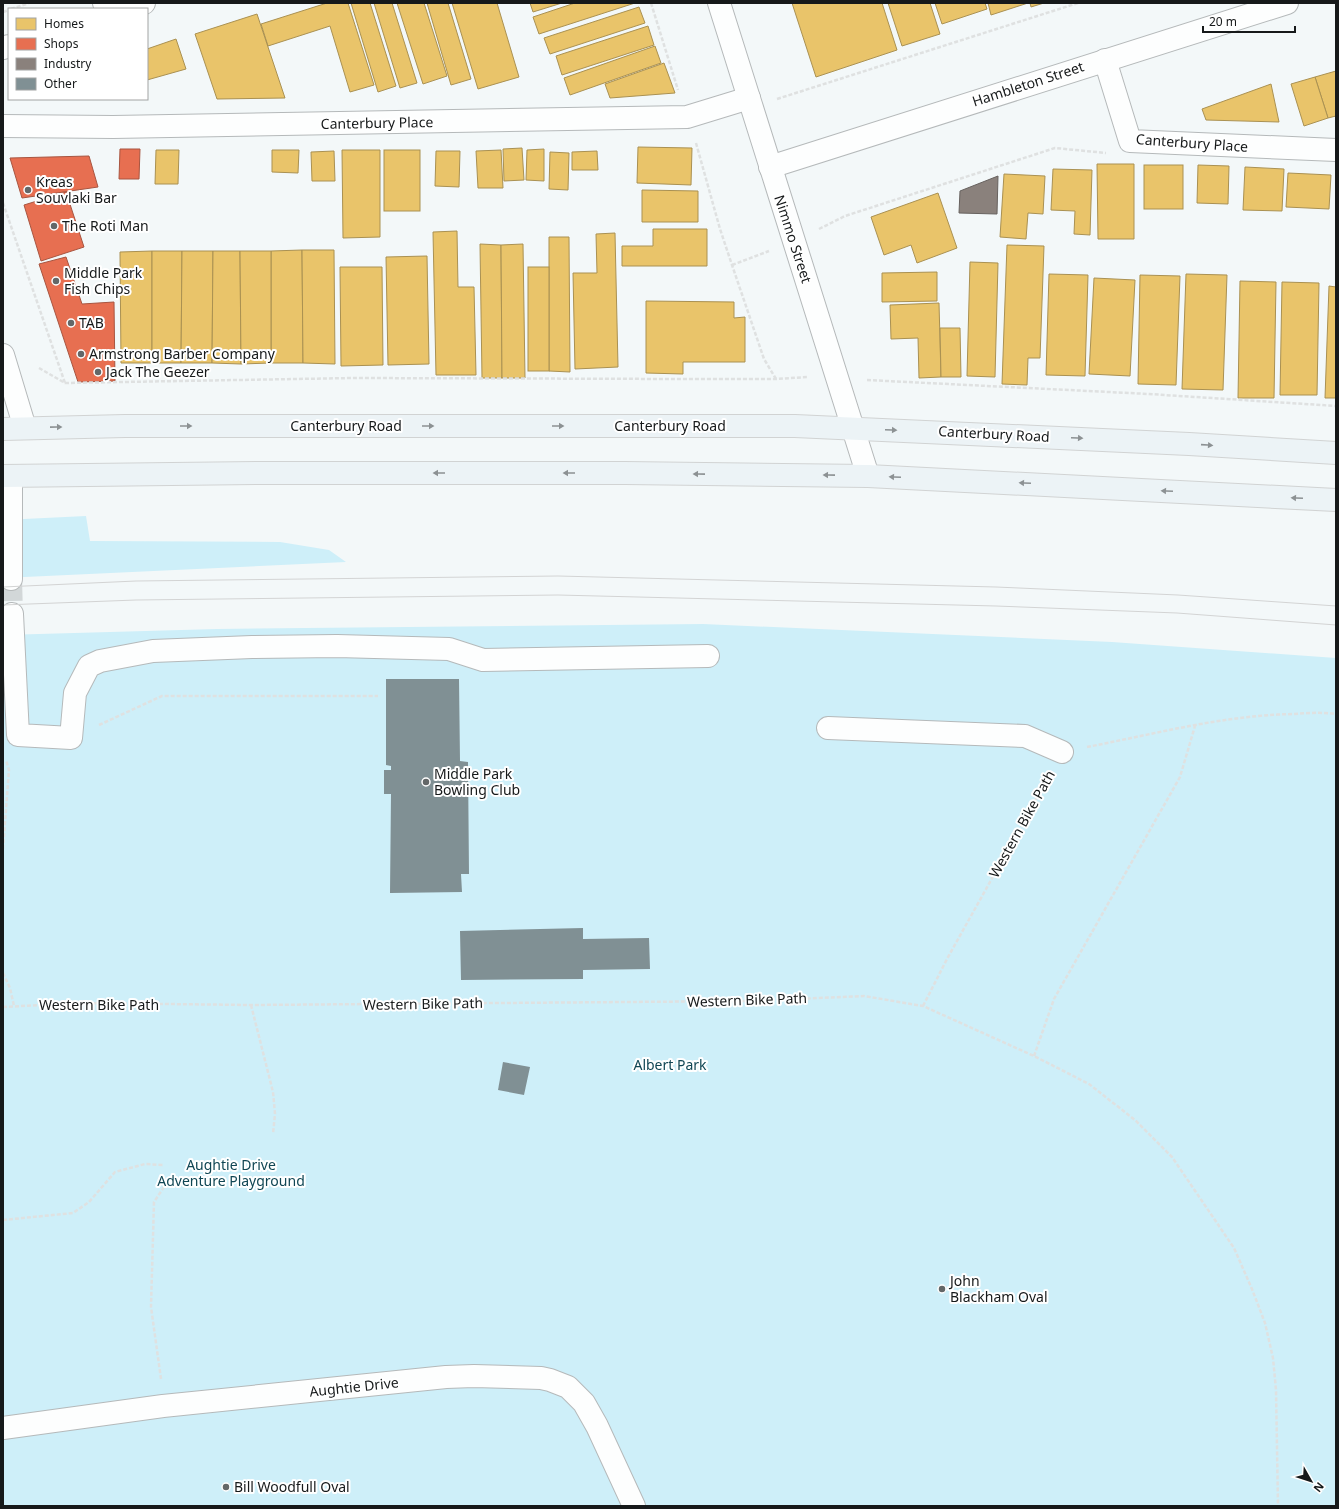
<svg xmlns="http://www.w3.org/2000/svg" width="1339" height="1509" font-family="'Noto Sans',sans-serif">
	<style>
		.green { fill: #ceeff9 }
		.homes { fill: #e9c46a; stroke: #aa9152 }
		.shops { fill: #e76f51; stroke: #a85540 }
		.industry { fill: #8a817c; stroke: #67625f }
		.building { fill: #809094 }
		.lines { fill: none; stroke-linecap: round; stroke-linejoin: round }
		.minor-tunnel { stroke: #d2d7d8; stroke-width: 22; stroke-dasharray: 22 11; stroke-linecap: butt }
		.minor-casing { stroke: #b5b9ba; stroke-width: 24 }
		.major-casing { stroke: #d1d3d3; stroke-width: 24 }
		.path { stroke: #dfe1e1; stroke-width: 2.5; stroke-dasharray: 4 2; stroke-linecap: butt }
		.minor { stroke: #fdfefe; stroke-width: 22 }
		.major { stroke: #ecf3f6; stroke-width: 22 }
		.tram { stroke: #d3d4d4; stroke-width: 1 }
		.oneway { fill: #8c9193 }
		.poi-dot { fill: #636768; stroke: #fff; stroke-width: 1.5 }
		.labels { text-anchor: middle; stroke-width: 4; stroke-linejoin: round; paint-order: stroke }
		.street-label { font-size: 14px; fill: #16191a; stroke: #fff }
		.poi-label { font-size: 14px; fill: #16191a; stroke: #fff; text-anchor: start }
		.park-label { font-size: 14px; fill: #104654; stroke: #fff }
	</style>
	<rect width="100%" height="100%" fill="#f3f8f9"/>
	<g class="green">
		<polygon points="86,516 90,541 280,542 329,550 346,562 3,578 3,520"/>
		<polygon points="703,624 1112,642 1336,658 1336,1506 3,1506 3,635 217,629"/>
	</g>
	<g class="homes">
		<polygon points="327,3 348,3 374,85 350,92 330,26 268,46 261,24"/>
		<polygon points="351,3 370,3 396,86 378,92"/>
		<polygon points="374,3 392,3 417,83 400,88"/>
		<polygon points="397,3 424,3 447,76 423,84"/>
		<polygon points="427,3 448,3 471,79 451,85"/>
		<polygon points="452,3 497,3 519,77 478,89"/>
		<polygon points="530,3 562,3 533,12"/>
		<polygon points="575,3 635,3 539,34 533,17"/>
		<polygon points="792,3 882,3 897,50 816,77"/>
		<polygon points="888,3 930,3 940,34 902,46"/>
		<polygon points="935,3 985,3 987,9 942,24"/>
		<polygon points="988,3 1028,3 991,15"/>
		<polygon points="1030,3 1044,3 1031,7"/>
		<polygon points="639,7 645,23 550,54 544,38"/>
		<polygon points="257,14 285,98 217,99 195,34"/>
		<polygon points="648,26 654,45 562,75 556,56"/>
		<polygon points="176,39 186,69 147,80 147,49"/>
		<polygon points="655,46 661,63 570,95 564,78"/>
		<polygon points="664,63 675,93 610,98 605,84"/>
		<polygon points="1336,71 1336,116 1328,118 1315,77"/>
		<polygon points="1315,77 1328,118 1304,126 1291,84"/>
		<polygon points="1271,84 1279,122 1206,120 1202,109"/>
		<polygon points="638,147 692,148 691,185 637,183"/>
		<polygon points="522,148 524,180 504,181 503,149"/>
		<polygon points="544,149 544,181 526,180 527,150"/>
		<polygon points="156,150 179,150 178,184 155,184"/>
		<polygon points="272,150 299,150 298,173 272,172"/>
		<polygon points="342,150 380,150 380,237 343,238"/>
		<rect x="384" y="150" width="36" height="61"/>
		<polygon points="501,150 503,188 478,188 476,151"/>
		<polygon points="334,151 335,181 312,181 311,152"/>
		<polygon points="436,151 460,151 459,187 435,186"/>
		<polygon points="597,151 598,170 572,170 572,152"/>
		<polygon points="550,152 569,153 568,190 549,189"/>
		<polygon points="1097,164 1134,164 1134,239 1098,239"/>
		<rect x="1144" y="165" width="39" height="44"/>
		<polygon points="1198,165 1229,166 1228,204 1197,203"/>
		<polygon points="1245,167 1284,169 1282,211 1243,210"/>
		<polygon points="1053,169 1092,170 1090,235 1074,234 1075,211 1051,210"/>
		<polygon points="1288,173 1331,175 1329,209 1286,207"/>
		<polygon points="1004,174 1045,176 1043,214 1028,213 1026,239 1000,237"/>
		<polygon points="642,190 698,191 698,222 642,222"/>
		<polygon points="938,193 957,248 917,263 911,245 884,255 871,217"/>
		<polygon points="653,229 707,229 707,266 622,266 622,246 653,246"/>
		<polygon points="457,231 458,287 474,287 476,375 436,375 433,232"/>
		<polygon points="615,233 618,367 575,369 573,273 597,273 596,234"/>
		<polygon points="549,237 569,237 570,372 549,371"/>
		<polygon points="480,244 501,245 502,378 482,378"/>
		<polygon points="523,244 525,378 502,378 501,245"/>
		<polygon points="1007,245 1044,246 1040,358 1028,358 1027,385 1002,384"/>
		<polygon points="302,250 303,363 271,363 271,251"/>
		<polygon points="302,250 334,250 335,364 303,363"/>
		<polygon points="152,251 152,363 121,363 120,252"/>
		<polygon points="152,251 182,251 181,363 152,363"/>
		<polygon points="182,251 213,251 212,363 181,363"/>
		<polygon points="213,251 240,251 241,364 212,363"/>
		<polygon points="240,251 271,251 271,363 241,364"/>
		<polygon points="427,256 429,364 388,365 386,257"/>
		<polygon points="970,262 998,263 995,377 967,376"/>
		<polygon points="340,267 382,267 383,365 341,366"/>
		<rect x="528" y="267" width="21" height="104"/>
		<polygon points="937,272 937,301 882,302 882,273"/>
		<polygon points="1049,274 1088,275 1085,376 1046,375"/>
		<polygon points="1186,274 1227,275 1223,390 1182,389"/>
		<polygon points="1140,275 1180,276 1176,385 1138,384"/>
		<polygon points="1094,278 1135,280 1130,376 1089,374"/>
		<polygon points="1240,281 1276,282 1274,398 1238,398"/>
		<polygon points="1282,282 1319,283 1317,395 1280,395"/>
		<polygon points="1329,286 1336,287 1336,398 1325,398"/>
		<polygon points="646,301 734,302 734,318 745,317 745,362 683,362 683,374 646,373"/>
		<polygon points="939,303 941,377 919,378 918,338 891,339 890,305"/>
		<polygon points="940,328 960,328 961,377 941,377"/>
	</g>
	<g class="shops">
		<polygon points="120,149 140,149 139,179 119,179"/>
		<polygon points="89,156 98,187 22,198 10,158"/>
		<polygon points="66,192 84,247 41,261 24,205"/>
		<polygon points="66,257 82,304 114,302 115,381 78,382 39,264"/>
	</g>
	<polygon class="industry" points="998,176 997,214 959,213 960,191"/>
	<g class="building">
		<polygon points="386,679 459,679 460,761 468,762 469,874 461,874 462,892 390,893 391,794 384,794 384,770 391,770 391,766 386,765"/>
		<polygon points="583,928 583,939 649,938 650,969 583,970 583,979 461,980 460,931"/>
		<polygon points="503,1062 530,1067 524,1095 498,1090"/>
	</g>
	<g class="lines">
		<polyline class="minor-tunnel" points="11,579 12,614"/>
		<g class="minor-casing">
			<g id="minor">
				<polyline points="104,3 106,9"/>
				<polyline points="719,3 868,476"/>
				<polyline points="126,9 144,3"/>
				<polyline points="3,48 9,46"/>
				<polyline points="1105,60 1130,141 1336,150"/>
				<polyline points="3,126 113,127 687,117 749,98"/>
				<polyline points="770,167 1287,3"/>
				<polyline points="3,355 25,428"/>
				<polyline points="11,579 11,476"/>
				<polyline points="12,614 18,735 71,738 75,693 89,666 100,661 153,651 252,647 337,646 449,649 483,660 708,656"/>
				<polyline points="828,728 1025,736 1062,752"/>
				<polyline points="3,1428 163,1406 446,1377 474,1376 541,1378 550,1380 568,1387 584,1403 597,1426 634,1506"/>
			</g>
		</g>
		<g class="major-casing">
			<g id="major">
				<polyline points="3,429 125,426 795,426 1189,444 1336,453"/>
				<polyline points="3,476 261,473 625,473 868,476 1336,500"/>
			</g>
		</g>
		<g class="path">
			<polyline points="651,3 678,90"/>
			<polyline points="11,9 29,3"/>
			<polyline points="3,12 9,10"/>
			<polyline points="777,99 1078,3"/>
			<polyline points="696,143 720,229 732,265 764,359 776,379"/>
			<polyline points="3,203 65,383"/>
			<polyline points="819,229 845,216 1055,148 1106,153"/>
			<polyline points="732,265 769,251"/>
			<polyline points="39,368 65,383 353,378 682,379 776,379 808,377"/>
			<polyline points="867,380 1149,394 1336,406"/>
			<polyline points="99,725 162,696 378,696"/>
			<path d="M1087,747C1155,734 1224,715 1294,714C1308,713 1322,712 1336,714"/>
			<polyline points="3,849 9,770 6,760"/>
			<polyline points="3,973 10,988 14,1006"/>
			<polyline points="251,1005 273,1092 275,1114 273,1134"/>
			<polyline points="923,1006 947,959 1049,776"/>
			<polyline points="3,1007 81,1003 251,1005 752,1001 864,996 923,1006 1034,1056 1089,1084 1135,1120 1172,1157 1234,1248 1252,1289 1265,1323 1273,1358 1276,1390 1278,1506"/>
			<polyline points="1034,1056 1054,999 1180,777 1195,726"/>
			<polyline points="3,1220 73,1213 89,1202 115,1172 145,1164 163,1165"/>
			<polyline points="161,1379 151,1307 154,1202 168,1181"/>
		</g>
		<use href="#minor" class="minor"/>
		<use href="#major" class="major"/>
		<g class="tram">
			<polyline points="3,587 136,581 558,576 996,587 1178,595 1336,606"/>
			<polyline points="3,605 136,600 558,595 996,606 1177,613 1336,625"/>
		</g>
	</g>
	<defs><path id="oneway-solid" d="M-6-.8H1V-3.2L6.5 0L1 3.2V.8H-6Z"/></defs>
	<g class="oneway">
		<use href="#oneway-solid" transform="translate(186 426)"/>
		<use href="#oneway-solid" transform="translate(428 426)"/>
		<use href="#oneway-solid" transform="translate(558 426)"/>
		<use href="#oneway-solid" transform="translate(56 427) rotate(-1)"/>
		<use href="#oneway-solid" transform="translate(891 430) rotate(2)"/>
		<use href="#oneway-solid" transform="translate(1077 438) rotate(3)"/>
		<use href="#oneway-solid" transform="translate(1207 445) rotate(4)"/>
		<use href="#oneway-solid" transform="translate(439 473) rotate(-180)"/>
		<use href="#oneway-solid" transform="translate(569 473) rotate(-180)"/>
		<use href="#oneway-solid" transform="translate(699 474) rotate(-179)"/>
		<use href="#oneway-solid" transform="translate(829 475) rotate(-179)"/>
		<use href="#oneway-solid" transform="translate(895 477) rotate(-177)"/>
		<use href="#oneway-solid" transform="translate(1025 483) rotate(-177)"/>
		<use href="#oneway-solid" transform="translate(1167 491) rotate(-177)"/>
		<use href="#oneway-solid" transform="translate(1297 498) rotate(-177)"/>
	</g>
	<g class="poi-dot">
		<circle cx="28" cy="190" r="4"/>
		<circle cx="54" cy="226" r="4"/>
		<circle cx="56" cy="281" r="4"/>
		<circle cx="71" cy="323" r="4"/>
		<circle cx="81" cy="354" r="4"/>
		<circle cx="98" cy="372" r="4"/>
		<circle cx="426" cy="782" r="4"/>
		<circle cx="942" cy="1289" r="4"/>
		<circle cx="226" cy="1487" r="4"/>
	</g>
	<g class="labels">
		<g class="street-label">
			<text transform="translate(1028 84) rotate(-18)" y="5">Hambleton Street</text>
			<text transform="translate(377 123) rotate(-1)" y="5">Canterbury Place</text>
			<text transform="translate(1192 143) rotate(4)" y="5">Canterbury Place</text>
			<text transform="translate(793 239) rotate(72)" y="5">Nimmo Street</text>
			<text x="346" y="431">Canterbury Road</text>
			<text x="670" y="431">Canterbury Road</text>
			<text transform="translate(994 434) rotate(3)" y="5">Canterbury Road</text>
			<text transform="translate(1022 824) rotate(-61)" y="5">Western Bike Path</text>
			<text transform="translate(747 1000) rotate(-2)" y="5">Western Bike Path</text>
			<text transform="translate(423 1004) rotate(-1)" y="5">Western Bike Path</text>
			<text x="99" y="1010">Western Bike Path</text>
			<text transform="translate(354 1387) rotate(-6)" y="5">Aughtie Drive</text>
		</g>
		<g class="poi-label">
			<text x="36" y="187">Kreas<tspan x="36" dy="16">Souvlaki Bar</tspan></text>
			<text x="62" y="231">The Roti Man</text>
			<text x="64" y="278">Middle Park<tspan x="64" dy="16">Fish Chips</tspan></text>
			<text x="79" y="328">TAB</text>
			<text x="89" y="359">Armstrong Barber Company</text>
			<text x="106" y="377">Jack The Geezer</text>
			<text x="434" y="779">Middle Park<tspan x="434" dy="16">Bowling Club</tspan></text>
			<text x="950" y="1286">John<tspan x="950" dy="16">Blackham Oval</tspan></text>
			<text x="234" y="1492">Bill Woodfull Oval</text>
		</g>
		<g class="park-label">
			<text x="670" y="1070">Albert Park</text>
			<text x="231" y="1170">Aughtie Drive<tspan x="231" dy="16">Adventure Playground</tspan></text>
		</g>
	</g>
	<rect width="1339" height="1509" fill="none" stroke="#16191a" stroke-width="8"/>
	<rect x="8" y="8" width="140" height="92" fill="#ffffff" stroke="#a2a3a3"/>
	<rect x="16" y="18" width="20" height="12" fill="#e9c46a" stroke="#a2a3a3"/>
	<text x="44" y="28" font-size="12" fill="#16191a">Homes</text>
	<rect x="16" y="38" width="20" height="12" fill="#e76f51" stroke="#a2a3a3"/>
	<text x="44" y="48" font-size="12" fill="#16191a">Shops</text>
	<rect x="16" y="58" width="20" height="12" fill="#8a817c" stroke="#a2a3a3"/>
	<text x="44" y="68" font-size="12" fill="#16191a">Industry</text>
	<rect x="16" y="78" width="20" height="12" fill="#809094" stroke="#a2a3a3"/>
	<text x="44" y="88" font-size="12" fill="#16191a">Other</text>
	<g transform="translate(1311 1481) rotate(129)" stroke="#ffffff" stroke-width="3" paint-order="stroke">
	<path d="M0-3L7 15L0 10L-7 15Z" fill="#16191a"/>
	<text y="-6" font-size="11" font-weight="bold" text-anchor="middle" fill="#16191a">N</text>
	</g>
	<path d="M1203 26v6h92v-6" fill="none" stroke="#16191a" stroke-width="2"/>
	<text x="1209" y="26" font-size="12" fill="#16191a" stroke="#ffffff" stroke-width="3" paint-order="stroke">20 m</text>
</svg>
